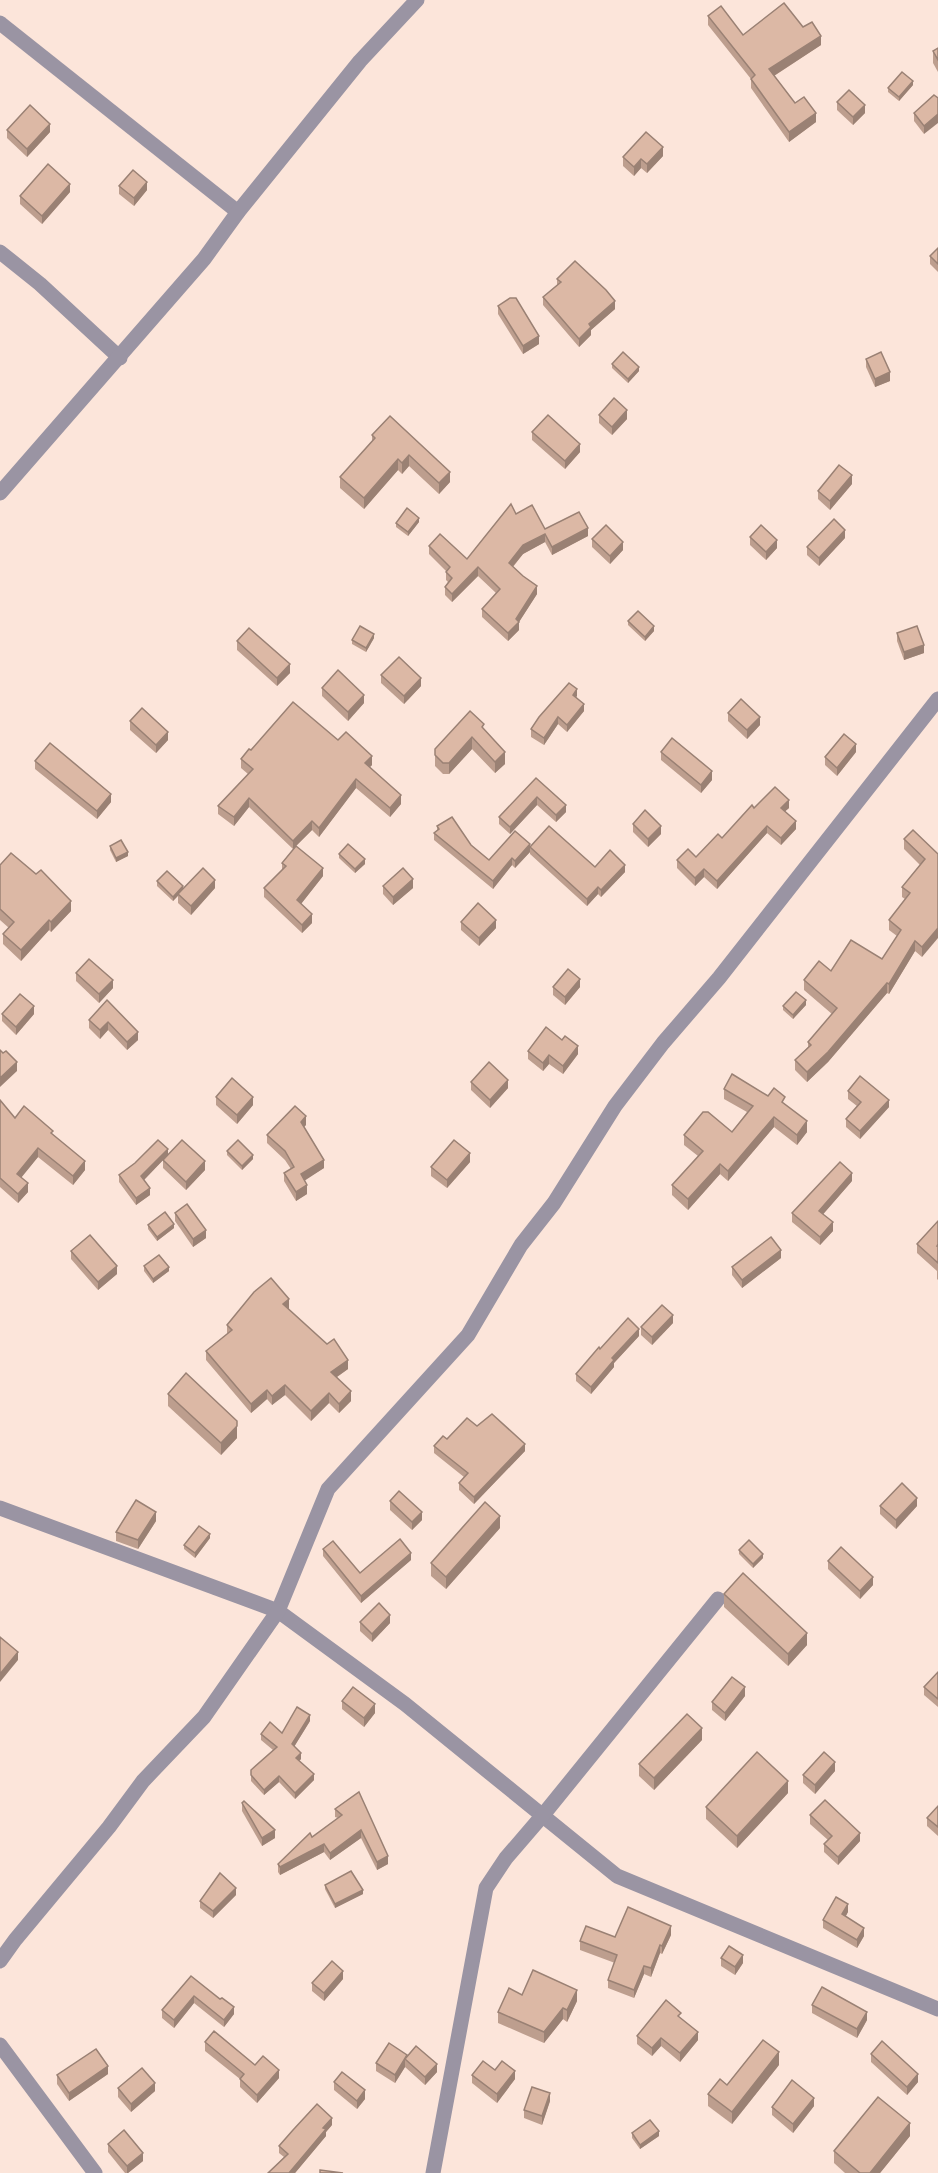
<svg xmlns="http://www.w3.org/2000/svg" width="938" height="2173" font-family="'Roboto Condensed',sans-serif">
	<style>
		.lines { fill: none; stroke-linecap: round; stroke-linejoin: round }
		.minor { stroke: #9a94a3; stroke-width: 15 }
		.wall { fill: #bd9e8e }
		.shaded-wall { fill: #9a8174 }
		.building { fill: #dcb8a5; stroke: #9a8174; stroke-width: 1.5 }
	</style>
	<rect width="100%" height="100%" fill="#fce5da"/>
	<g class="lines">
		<g class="minor">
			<polyline points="0,23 238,212"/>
			<polyline points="0,252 40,284 120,358"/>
			<polyline points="0,493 204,259 238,212 360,61 417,0"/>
			<polyline points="0,1508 278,1611 405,1704 617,1876 938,2009"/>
			<polyline points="0,1961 15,1940 109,1827 143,1781 204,1717 278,1611 328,1489 468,1335 521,1245 554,1203 615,1106 663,1043 719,978 938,699"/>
			<polyline points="0,2045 95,2173"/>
			<polyline points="433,2173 486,1888 506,1858 543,1815 718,1599"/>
		</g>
	</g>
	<g class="wall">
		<polygon points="708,16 743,35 803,27 821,45 774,76 795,103 816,122 789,142 751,88 751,79 708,25"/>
		<polygon points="938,48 938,72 933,63 933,51"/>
		<polygon points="913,85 899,101 888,92 888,88"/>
		<polygon points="934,95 924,134 914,121 914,113"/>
		<polygon points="837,102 865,113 853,125 837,110"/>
		<polygon points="7,130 50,132 27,157 7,138"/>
		<polygon points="663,156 647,173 641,168 634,176 623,166 623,157"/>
		<polygon points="119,186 147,190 134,206 119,194"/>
		<polygon points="70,192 42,224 20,204 20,196"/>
		<polygon points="938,248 938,272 930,264 930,256"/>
		<polygon points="557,279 615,309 591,330 591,335 579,347 543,305 543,297 557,285"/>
		<polygon points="498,306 539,344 523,354 498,314"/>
		<polygon points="866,359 890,381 875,387 866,367"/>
		<polygon points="612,364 639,371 628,383 612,368"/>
		<polygon points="599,415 627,419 612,435 599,423"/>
		<polygon points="390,416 450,482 439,494 409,466 402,474 398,470 364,509 340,488 340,477 372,441 372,435"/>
		<polygon points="532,432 580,452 565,469 532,440"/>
		<polygon points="852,484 830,510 818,499 818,491"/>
		<polygon points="516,514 545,529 588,536 552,555 545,542 523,554 513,567 537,594 519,622 519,630 508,641 482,617 482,609 496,593 478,576 452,602 445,595 445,587 448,582 446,580 446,571 429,554 429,546 467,559"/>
		<polygon points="419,522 408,536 396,527 396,523"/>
		<polygon points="750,537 777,548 766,560 750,545"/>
		<polygon points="845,538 819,566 807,555 807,547"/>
		<polygon points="592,539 623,550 610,564 592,547"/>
		<polygon points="628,621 654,631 645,641 628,625"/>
		<polygon points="897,633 924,653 904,660 897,641"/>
		<polygon points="374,638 366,652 352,644 352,640"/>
		<polygon points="237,641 290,673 277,686 237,650"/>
		<polygon points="381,675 421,686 404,704 381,683"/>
		<polygon points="322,688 364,703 348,721 322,696"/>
		<polygon points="577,696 576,697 584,711 567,732 558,724 544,745 531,737 531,729"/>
		<polygon points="728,713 760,725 747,739 728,721"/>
		<polygon points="130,721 168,740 156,753 130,730"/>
		<polygon points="484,729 505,764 495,773 472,749 449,774 443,774 435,766 435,749"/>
		<polygon points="338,740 372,765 370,767 401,804 390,817 356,788 319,837 312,830 293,849 249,807 234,826 218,814 218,806 248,774 241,768 241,759 251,750"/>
		<polygon points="661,752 712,780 701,793 661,760"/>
		<polygon points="856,752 837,776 825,765 825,757"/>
		<polygon points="35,761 111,802 97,819 35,769"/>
		<polygon points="536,778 566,812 556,822 537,805 510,834 499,824 499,817"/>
		<polygon points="754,808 789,808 785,811 796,829 781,845 767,833 717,889 704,877 695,886 677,868 677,860 696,857 722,838"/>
		<polygon points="633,824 661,834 648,847 633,832"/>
		<polygon points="437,826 471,845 489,860 530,847 595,867 625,872 601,897 598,894 587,906 530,854 530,852 515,868 512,865 493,889 434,840 434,833 437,831"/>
		<polygon points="904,839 938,854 922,957 915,951 889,994 887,993 828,1062 807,1082 795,1070 795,1060 808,1047 808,1042 832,1014 804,990 804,980 831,971 882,959 897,936 889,930 889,920 905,899 902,897 902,887 920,865 904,849"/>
		<polygon points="110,846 128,856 116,862 110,850"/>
		<polygon points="339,854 365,864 355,873 339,858"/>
		<polygon points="282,863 323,876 301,904 312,923 302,933 264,897 264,888 282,870"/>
		<polygon points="0,865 71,911 51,932 49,930 21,961 3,944 3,934 9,928 0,920"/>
		<polygon points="157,881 183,889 215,888 191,915 178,903 178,896 173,901 157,886"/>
		<polygon points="383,886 413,888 393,905 383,894"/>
		<polygon points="461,922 496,928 479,946 461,930"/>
		<polygon points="76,973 113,988 99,1003 76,981"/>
		<polygon points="553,987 580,987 565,1005 553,995"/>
		<polygon points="107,1000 138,1040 127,1050 108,1030 100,1039 89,1028 89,1020"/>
		<polygon points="806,1005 793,1019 783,1010 783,1006"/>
		<polygon points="2,1014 34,1014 16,1035 2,1021"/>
		<polygon points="528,1051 578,1054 563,1074 549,1064 543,1071 528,1059"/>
		<polygon points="471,1082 508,1088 490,1108 471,1090"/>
		<polygon points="724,1089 768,1096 785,1104 807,1132 797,1145 774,1127 728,1181 720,1174 688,1210 672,1195 672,1185 698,1156 684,1145 684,1135 732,1132 747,1112 724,1099"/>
		<polygon points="848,1091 889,1107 860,1139 846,1127 846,1119 857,1106 848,1099"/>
		<polygon points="216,1097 253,1105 237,1124 216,1105"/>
		<polygon points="0,1100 15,1118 53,1135 85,1170 73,1185 38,1157 21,1177 28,1192 18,1203 0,1187"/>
		<polygon points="306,1125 304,1127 324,1168 304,1180 307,1194 296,1201 284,1181 284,1173 291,1169 285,1160 267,1143 267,1135"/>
		<polygon points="227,1151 253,1159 242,1170 227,1155"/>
		<polygon points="168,1155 205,1170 186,1190 163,1168 163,1160 144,1180 150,1195 136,1205 119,1182 119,1175"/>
		<polygon points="470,1162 447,1188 431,1176 431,1167"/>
		<polygon points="852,1181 823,1214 833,1231 820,1245 792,1222 792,1213"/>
		<polygon points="175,1213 206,1238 193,1247 175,1221"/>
		<polygon points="938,1221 938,1280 937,1279 937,1271 917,1253 917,1244"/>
		<polygon points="148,1225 174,1228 157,1241 148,1229"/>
		<polygon points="71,1251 117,1274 98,1290 71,1259"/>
		<polygon points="781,1258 742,1288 732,1275 732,1267"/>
		<polygon points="144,1266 169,1271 153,1283 144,1271"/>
		<polygon points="288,1309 348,1369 337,1377 351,1401 339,1413 329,1403 311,1421 285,1395 272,1405 267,1399 251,1413 206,1360 206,1351 227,1334 227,1325"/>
		<polygon points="673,1323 652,1345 641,1335 641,1327"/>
		<polygon points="639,1336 614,1363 614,1367 591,1394 576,1381 576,1374 600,1349"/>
		<polygon points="168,1394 237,1438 221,1455 168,1406"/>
		<polygon points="477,1426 525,1451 474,1504 459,1490 459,1483 464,1477 434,1453 434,1446"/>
		<polygon points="390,1501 422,1520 412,1530 390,1510"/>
		<polygon points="880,1506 917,1506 896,1529 880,1514"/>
		<polygon points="156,1521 138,1549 116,1541 116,1532"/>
		<polygon points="500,1528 446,1589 431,1576 431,1563"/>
		<polygon points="210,1538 195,1558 184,1549 184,1545"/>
		<polygon points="323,1549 360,1573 411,1560 361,1603 323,1556"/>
		<polygon points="739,1550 763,1558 753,1568 739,1554"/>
		<polygon points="828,1561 873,1585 860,1599 828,1569"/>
		<polygon points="724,1594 807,1645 788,1666 724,1607"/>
		<polygon points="360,1622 390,1623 372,1642 360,1631"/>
		<polygon points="938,1672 938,1707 924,1695 924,1687"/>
		<polygon points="745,1696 725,1721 712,1710 712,1702"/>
		<polygon points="342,1701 375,1713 364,1727 342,1709"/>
		<polygon points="310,1721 294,1747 301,1759 299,1761 314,1780 295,1799 279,1782 264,1795 251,1781 251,1770 273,1750 261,1740 261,1734 282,1733"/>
		<polygon points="702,1740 654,1790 639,1776 639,1764"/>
		<polygon points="835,1771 815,1794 803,1783 803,1775"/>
		<polygon points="359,1792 388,1864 377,1870 361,1838 330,1860 324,1852 280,1875 278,1872 278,1864 312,1837 338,1818 335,1817 335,1809"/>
		<polygon points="788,1793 737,1848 706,1819 706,1807"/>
		<polygon points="242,1803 275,1838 262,1846 242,1811"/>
		<polygon points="938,1806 938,1836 927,1826 927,1818"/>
		<polygon points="810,1815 860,1841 838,1865 824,1852 824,1844 828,1840 810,1824"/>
		<polygon points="325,1885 363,1894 335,1908 325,1889"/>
		<polygon points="236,1895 213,1918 200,1908 200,1901"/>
		<polygon points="848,1912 845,1917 864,1936 857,1948 823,1928 823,1920"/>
		<polygon points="671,1935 662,1954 660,1953 651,1977 644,1974 634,1998 608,1988 608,1980 615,1963 580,1950 580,1941 615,1937"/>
		<polygon points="721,1958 743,1963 735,1975 721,1966"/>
		<polygon points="191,1976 234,2014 224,2027 194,2003 174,2028 162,2018 162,2010"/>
		<polygon points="343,1979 324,2001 312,1991 312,1983"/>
		<polygon points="522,1995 577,2001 567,2022 563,2019 544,2043 498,2023 498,2012"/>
		<polygon points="812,2005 867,2020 857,2038 812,2013"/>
		<polygon points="681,2018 698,2040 680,2062 661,2046 652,2056 637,2044 637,2036"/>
		<polygon points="205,2042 255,2065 279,2078 257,2103 240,2087 240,2079 205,2051"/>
		<polygon points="871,2054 918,2082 907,2095 871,2062"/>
		<polygon points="407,2056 437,2072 425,2085 405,2067 395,2083 376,2071 376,2063"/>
		<polygon points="779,2065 732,2124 708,2106 708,2094 727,2085"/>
		<polygon points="495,2070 515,2079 497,2103 472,2083 472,2075"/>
		<polygon points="108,2074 69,2101 57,2084 57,2075"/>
		<polygon points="334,2082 365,2099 357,2109 334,2090"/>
		<polygon points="118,2088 155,2091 131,2112 118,2097"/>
		<polygon points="550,2101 542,2125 524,2118 524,2110"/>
		<polygon points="814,2106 793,2133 772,2115 772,2107"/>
		<polygon points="332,2125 326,2132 326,2136 295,2173 268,2173 284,2157 279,2153 279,2146"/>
		<polygon points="632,2133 659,2136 640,2149 632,2138"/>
		<polygon points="910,2136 880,2173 845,2173 834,2163 834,2151"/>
		<polygon points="108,2144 143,2161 128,2173 125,2173 108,2152"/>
	</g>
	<g class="shaded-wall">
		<polygon points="821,36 821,45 769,79 769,69"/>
		<polygon points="913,81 913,85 899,101 899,97"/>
		<polygon points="865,105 865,113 853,125 853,117"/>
		<polygon points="816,113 816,122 789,142 789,132"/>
		<polygon points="938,114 938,123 924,134 924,126"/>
		<polygon points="50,124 50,132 27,157 27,149"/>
		<polygon points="663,147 663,156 647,173 647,164"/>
		<polygon points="641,159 641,168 634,176 634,167"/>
		<polygon points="147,182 147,190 134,206 134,198"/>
		<polygon points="70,184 70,192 42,224 42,216"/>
		<polygon points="615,301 615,309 591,330 591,335 579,347 579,339 589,324"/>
		<polygon points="539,336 539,344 523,354 523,346"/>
		<polygon points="639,367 639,371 628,383 628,379"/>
		<polygon points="890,372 890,381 875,387 875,379"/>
		<polygon points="627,410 627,419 612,435 612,427"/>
		<polygon points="580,444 580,452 565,469 565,461"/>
		<polygon points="409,455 409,466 402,474 402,463"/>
		<polygon points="398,459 398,470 364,509 364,498"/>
		<polygon points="450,472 450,482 439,494 439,483"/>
		<polygon points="852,475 852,484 830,510 830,501"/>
		<polygon points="419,518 419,522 408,536 408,532"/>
		<polygon points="588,528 588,536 552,555 552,547"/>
		<polygon points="845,530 845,538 819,566 819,558"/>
		<polygon points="545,534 545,542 523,554 509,571 509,563 523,545"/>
		<polygon points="777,540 777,548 766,560 766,552"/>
		<polygon points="623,542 623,550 610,564 610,556"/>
		<polygon points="478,567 478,576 452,602 452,594"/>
		<polygon points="537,586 537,594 519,622 519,630 508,641 508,633 516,619"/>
		<polygon points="654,626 654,631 645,641 645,637"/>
		<polygon points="374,634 374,638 366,652 366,648"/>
		<polygon points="924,645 924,653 904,660 904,652"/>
		<polygon points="290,664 290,673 277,686 277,678"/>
		<polygon points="421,678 421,686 404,704 404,696"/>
		<polygon points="577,689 577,696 573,702 573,695"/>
		<polygon points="364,695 364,703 348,721 348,712"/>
		<polygon points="584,704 584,711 567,732 567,725"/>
		<polygon points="558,717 558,724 544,745 544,738"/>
		<polygon points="760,717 760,725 747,739 747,730"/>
		<polygon points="168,732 168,740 156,753 156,745"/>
		<polygon points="472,737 472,749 449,774 449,763"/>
		<polygon points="856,744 856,752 837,776 837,768"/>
		<polygon points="505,752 505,764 495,773 495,762"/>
		<polygon points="372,756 372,765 365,772 365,763"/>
		<polygon points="712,771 712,780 701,793 701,785"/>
		<polygon points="356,779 356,788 319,837 319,828"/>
		<polygon points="111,794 111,802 97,819 97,811"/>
		<polygon points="401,795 401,804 390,817 390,808"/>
		<polygon points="537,797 537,805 510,834 510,827"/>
		<polygon points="249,798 249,807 234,826 234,817"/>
		<polygon points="789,800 789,808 781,815 781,808"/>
		<polygon points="566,805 566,812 556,822 556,815"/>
		<polygon points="312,821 312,830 293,849 293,841"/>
		<polygon points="796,821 796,829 781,845 781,838"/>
		<polygon points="661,826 661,834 648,847 648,839"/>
		<polygon points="767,826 767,833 717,889 717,881"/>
		<polygon points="530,844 530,852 515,868 515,861"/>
		<polygon points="128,852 128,856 116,862 116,858"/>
		<polygon points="512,858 512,865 493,889 493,881"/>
		<polygon points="365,859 365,864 355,873 355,869"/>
		<polygon points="625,865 625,872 601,897 601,890"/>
		<polygon points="323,868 323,876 297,909 297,900"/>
		<polygon points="704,869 704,877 695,886 695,878"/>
		<polygon points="413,879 413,888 393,905 393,897"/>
		<polygon points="215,880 215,888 191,915 191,906"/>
		<polygon points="183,886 183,890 173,901 173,897"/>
		<polygon points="598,887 598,894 587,906 587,899"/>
		<polygon points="71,901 71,911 51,932 51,922"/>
		<polygon points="312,914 312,923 302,933 302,925"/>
		<polygon points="49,920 49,930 21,961 21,950"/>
		<polygon points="496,920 496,928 479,946 479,938"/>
		<polygon points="938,928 938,938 922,957 922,947"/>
		<polygon points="915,941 915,951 889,994 889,984"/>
		<polygon points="580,979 580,987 565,1005 565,997"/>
		<polygon points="113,980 113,988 99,1003 99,994"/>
		<polygon points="887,983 887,993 828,1062 807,1082 807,1072"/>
		<polygon points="806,1000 806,1005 793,1019 793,1015"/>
		<polygon points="34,1006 34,1014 16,1035 16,1027"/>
		<polygon points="108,1022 108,1030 100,1039 100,1030"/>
		<polygon points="138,1032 138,1040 127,1050 127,1042"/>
		<polygon points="578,1046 578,1054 563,1074 563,1066"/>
		<polygon points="549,1055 549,1064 543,1071 543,1063"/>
		<polygon points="17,1062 17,1071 0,1087 0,1078"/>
		<polygon points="508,1080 508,1088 490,1108 490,1100"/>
		<polygon points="253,1097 253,1105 237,1124 237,1115"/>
		<polygon points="889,1100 889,1107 860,1139 860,1131"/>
		<polygon points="306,1116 306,1125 301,1130 301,1122"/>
		<polygon points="774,1117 774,1127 728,1181 728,1171"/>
		<polygon points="807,1121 807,1132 797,1145 797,1135"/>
		<polygon points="38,1148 38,1157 17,1183 17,1174"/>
		<polygon points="168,1149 168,1155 141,1183 141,1176"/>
		<polygon points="470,1153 470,1162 447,1188 447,1180"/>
		<polygon points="253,1155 253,1159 242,1170 242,1166"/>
		<polygon points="324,1160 324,1168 301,1183 301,1174"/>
		<polygon points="85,1161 85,1170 73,1185 73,1176"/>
		<polygon points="205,1161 205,1170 186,1190 186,1182"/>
		<polygon points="720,1164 720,1174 688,1210 688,1199"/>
		<polygon points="852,1173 852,1181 819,1219 819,1211"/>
		<polygon points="28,1183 28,1192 18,1203 18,1194"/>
		<polygon points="307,1185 307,1194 296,1201 296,1192"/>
		<polygon points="150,1188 150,1195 136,1205 136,1198"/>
		<polygon points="833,1222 833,1231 820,1245 820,1237"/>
		<polygon points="174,1224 174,1228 157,1241 157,1237"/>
		<polygon points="206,1230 206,1238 193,1247 193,1239"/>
		<polygon points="781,1250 781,1258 742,1288 742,1280"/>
		<polygon points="117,1266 117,1274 98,1290 98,1282"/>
		<polygon points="169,1267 169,1271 153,1283 153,1279"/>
		<polygon points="289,1299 289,1309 283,1313 283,1304"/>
		<polygon points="673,1315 673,1323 652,1345 652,1337"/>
		<polygon points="639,1329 639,1336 614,1363 614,1367 591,1394 591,1387 612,1358"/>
		<polygon points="348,1360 348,1369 331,1381 331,1372"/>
		<polygon points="285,1385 285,1395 272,1405 272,1396"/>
		<polygon points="267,1390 267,1399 251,1413 251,1404"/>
		<polygon points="351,1391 351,1401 339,1413 339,1404"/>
		<polygon points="329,1393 329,1403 311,1421 311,1411"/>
		<polygon points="237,1426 237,1438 221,1455 221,1443"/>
		<polygon points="525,1444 525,1451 474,1504 474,1497"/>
		<polygon points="917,1498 917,1506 896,1529 896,1520"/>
		<polygon points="156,1512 156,1521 138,1549 138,1540"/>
		<polygon points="422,1512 422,1520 412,1530 412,1522"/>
		<polygon points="500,1516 500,1528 446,1589 446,1577"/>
		<polygon points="210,1534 210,1538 195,1558 195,1553"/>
		<polygon points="411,1553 411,1560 361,1603 361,1596"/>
		<polygon points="763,1554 763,1558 753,1568 753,1564"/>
		<polygon points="873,1577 873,1585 860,1599 860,1591"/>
		<polygon points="390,1615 390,1623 372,1642 372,1634"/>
		<polygon points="807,1633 807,1645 788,1666 788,1654"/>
		<polygon points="18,1652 18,1660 0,1682 0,1674"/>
		<polygon points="745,1687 745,1696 725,1721 725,1713"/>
		<polygon points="375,1704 375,1713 364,1727 364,1718"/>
		<polygon points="310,1715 310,1721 292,1750 292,1744"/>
		<polygon points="702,1728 702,1740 654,1790 654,1778"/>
		<polygon points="301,1753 301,1759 296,1764 296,1758"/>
		<polygon points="835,1762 835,1771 815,1794 815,1785"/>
		<polygon points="314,1774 314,1780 295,1799 295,1793"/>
		<polygon points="279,1776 279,1782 264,1795 264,1790"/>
		<polygon points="788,1781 788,1793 737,1848 737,1836"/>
		<polygon points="275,1830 275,1838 262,1846 262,1838"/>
		<polygon points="361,1830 361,1838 330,1860 330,1853"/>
		<polygon points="860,1833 860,1841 838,1865 838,1857"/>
		<polygon points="324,1844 324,1852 280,1875 280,1867"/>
		<polygon points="388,1856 388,1864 377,1870 377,1862"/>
		<polygon points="236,1888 236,1895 213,1918 213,1911"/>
		<polygon points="363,1890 363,1894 335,1908 335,1904"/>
		<polygon points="848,1904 848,1912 842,1923 842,1914"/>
		<polygon points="671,1926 671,1935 662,1954 662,1946"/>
		<polygon points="864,1928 864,1936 857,1948 857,1940"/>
		<polygon points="660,1945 660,1953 651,1977 651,1968"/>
		<polygon points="743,1955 743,1963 735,1975 735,1967"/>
		<polygon points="644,1966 644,1974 634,1998 634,1990"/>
		<polygon points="343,1971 343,1979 324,2001 324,1993"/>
		<polygon points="577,1990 577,2001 567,2022 567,2010"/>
		<polygon points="194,1996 194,2003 174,2028 174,2020"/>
		<polygon points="234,2007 234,2014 224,2027 224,2020"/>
		<polygon points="563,2008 563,2019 544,2043 544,2032"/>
		<polygon points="867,2012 867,2020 857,2038 857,2029"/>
		<polygon points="698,2032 698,2040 680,2062 680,2053"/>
		<polygon points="661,2038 661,2046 652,2056 652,2048"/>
		<polygon points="779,2052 779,2065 732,2124 732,2112"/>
		<polygon points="405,2059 405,2067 395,2083 395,2075"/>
		<polygon points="437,2064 437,2072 425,2085 425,2077"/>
		<polygon points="108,2066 108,2074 69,2101 69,2093"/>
		<polygon points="279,2070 279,2078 257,2103 257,2095"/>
		<polygon points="515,2071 515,2079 497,2103 497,2094"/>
		<polygon points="918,2074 918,2082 907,2095 907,2087"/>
		<polygon points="155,2083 155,2091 131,2112 131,2104"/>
		<polygon points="365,2090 365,2099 357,2109 357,2101"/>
		<polygon points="550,2093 550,2101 542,2125 542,2116"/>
		<polygon points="814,2098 814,2106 793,2133 793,2124"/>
		<polygon points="332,2118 332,2125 326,2132 326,2136 295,2173 289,2173 323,2128"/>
		<polygon points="910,2123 910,2136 880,2173 870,2173"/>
		<polygon points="659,2131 659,2136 640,2149 640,2145"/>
		<polygon points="143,2153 143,2161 128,2173 127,2173 127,2166"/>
	</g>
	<g class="building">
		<polygon points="784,3 803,27 812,22 821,36 769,69 795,103 804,97 816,113 789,132 751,79 755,75 708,16 721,6 743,35"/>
		<polygon points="938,48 938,60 933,51"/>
		<polygon points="902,72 913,81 899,97 888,88"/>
		<polygon points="849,90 865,105 853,117 837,102"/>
		<polygon points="934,95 938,98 938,114 924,126 914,113"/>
		<polygon points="30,105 50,124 27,149 7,130"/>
		<polygon points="646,132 663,147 647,164 641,159 634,167 623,157"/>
		<polygon points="48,164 70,184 42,216 20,196"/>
		<polygon points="133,170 147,182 134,198 119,186"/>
		<polygon points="938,248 938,264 930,256"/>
		<polygon points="575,261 606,290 615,301 589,324 591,327 579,339 543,297 561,282 557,279"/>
		<polygon points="510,298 516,298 539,336 523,346 498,306"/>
		<polygon points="623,352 639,367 628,379 612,364"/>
		<polygon points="881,352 890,372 875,379 866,359"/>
		<polygon points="614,398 627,410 612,427 599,415"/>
		<polygon points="548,415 580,444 565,461 532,432"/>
		<polygon points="390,416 450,472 439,483 409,455 402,463 398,459 364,498 340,477 375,438 372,435"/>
		<polygon points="839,465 852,475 830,501 818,491"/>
		<polygon points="511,504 516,514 532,505 545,529 579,512 588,528 552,547 545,534 523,545 509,563 523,576 537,586 516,619 519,622 508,633 482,609 500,589 478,567 452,594 445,587 452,578 446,572 450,567 429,546 440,534 467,559"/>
		<polygon points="407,508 419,518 408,532 396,523"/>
		<polygon points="834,519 845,530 819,558 807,547"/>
		<polygon points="606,525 623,542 610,556 592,539"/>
		<polygon points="761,525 777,540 766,552 750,537"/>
		<polygon points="638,611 654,626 645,637 628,621"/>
		<polygon points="360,626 374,634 366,648 352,640"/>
		<polygon points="917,626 924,645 904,652 897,633"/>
		<polygon points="249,628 290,664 277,678 237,641"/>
		<polygon points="399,657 421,678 404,696 381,675"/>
		<polygon points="338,670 364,695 348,712 322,688"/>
		<polygon points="569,683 577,689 573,695 584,704 567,725 558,717 544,738 531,729 539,717"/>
		<polygon points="741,699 760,717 747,730 728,713"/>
		<polygon points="293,702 338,740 346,732 372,756 365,763 401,795 390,808 356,779 319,828 312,821 293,841 249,798 234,817 218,806 253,769 241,759 249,749 251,750"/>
		<polygon points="142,708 168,732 156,745 130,721"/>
		<polygon points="470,711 484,724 482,727 505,752 495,762 472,737 449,763 443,763 435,755 435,749"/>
		<polygon points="844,734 856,744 837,768 825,757"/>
		<polygon points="672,738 712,771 701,785 661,752"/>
		<polygon points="50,743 111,794 97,811 35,761"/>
		<polygon points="536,778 566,805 556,815 537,797 510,827 499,817"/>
		<polygon points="775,787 789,800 781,808 796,821 781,838 767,826 717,881 704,869 695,878 677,860 688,849 696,857 718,834 722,838 752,805 754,808"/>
		<polygon points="645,810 661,826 648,839 633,824"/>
		<polygon points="452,817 471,845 489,860 515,831 530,844 515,861 512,858 493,881 434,833 439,829 437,826"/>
		<polygon points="549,826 595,867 610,850 625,865 601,890 598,887 587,899 530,847"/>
		<polygon points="913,830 938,854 938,928 922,947 915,941 889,984 887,983 828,1052 807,1072 795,1060 811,1045 808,1042 837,1008 804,980 819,961 831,971 851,940 882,959 901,930 889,920 910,893 902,887 925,859 904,839"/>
		<polygon points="121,840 128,852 116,858 110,846"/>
		<polygon points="348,844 365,859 355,869 339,854"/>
		<polygon points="296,846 323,868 297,900 312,914 302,925 264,888 286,866 282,863"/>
		<polygon points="11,853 36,874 41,870 71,901 51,922 49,920 21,950 3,934 14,922 0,909 0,865"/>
		<polygon points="203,868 215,880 191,906 178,894"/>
		<polygon points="403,868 413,879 393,897 383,886"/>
		<polygon points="167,871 183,886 173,897 157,881"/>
		<polygon points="478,903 496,920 479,938 461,922"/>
		<polygon points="89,959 113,980 99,994 76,973"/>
		<polygon points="568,969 580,979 565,997 553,987"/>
		<polygon points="796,992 806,1000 793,1015 783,1006"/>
		<polygon points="20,994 34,1006 16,1027 2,1014"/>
		<polygon points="107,1000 138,1032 127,1042 108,1022 100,1030 89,1020"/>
		<polygon points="546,1027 562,1040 565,1036 578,1046 563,1066 549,1055 543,1063 528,1051"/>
		<polygon points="0,1050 3,1053 6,1051 17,1062 0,1078"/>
		<polygon points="489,1062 508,1080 490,1100 471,1082"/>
		<polygon points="732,1074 768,1096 774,1088 785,1097 782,1102 807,1121 797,1135 774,1117 728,1171 720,1164 688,1199 672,1185 703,1151 684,1135 703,1112 708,1112 732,1132 753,1106 724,1089"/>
		<polygon points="860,1076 889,1100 860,1131 846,1119 861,1102 848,1091"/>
		<polygon points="232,1078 253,1097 237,1115 216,1097"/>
		<polygon points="0,1100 15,1118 24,1106 53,1131 51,1133 85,1161 73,1176 38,1148 17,1174 28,1183 18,1194 0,1178"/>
		<polygon points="295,1106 306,1116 301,1122 324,1160 301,1174 307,1185 296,1192 284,1173 294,1167 285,1151 267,1135"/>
		<polygon points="158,1140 168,1149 141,1176 150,1188 136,1198 119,1175 135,1163"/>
		<polygon points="182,1140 205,1161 186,1182 163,1160"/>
		<polygon points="238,1140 253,1155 242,1166 227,1151"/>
		<polygon points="454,1140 470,1153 447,1180 431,1167"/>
		<polygon points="840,1162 852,1173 819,1211 833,1222 820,1237 792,1213"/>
		<polygon points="187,1204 206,1230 193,1239 175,1213"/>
		<polygon points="165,1212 174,1224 157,1237 148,1225"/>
		<polygon points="938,1221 938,1244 937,1246 938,1246 938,1263 917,1244"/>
		<polygon points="90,1235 117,1266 98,1282 71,1251"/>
		<polygon points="771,1237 781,1250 742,1280 732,1267"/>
		<polygon points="159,1255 169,1267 153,1279 144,1266"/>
		<polygon points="271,1278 289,1299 283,1304 327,1344 334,1339 348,1360 331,1372 351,1391 339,1404 329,1393 311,1411 285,1385 272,1396 267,1390 251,1404 206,1351 232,1330 227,1325 254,1292"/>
		<polygon points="662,1305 673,1315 652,1337 641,1327"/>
		<polygon points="628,1318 639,1329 612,1358 614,1360 591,1387 576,1374 599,1347 600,1349"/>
		<polygon points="186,1373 237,1421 237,1426 221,1443 168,1394"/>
		<polygon points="492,1414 525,1444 474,1497 459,1483 468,1473 434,1446 443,1436 447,1439 467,1418 477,1426"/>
		<polygon points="902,1483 917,1498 896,1520 880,1506"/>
		<polygon points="399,1491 422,1512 412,1522 390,1501"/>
		<polygon points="136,1500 156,1512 138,1540 116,1532"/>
		<polygon points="485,1502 500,1516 446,1577 431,1563"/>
		<polygon points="199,1526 210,1534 195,1553 184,1545"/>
		<polygon points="400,1539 411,1553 361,1596 323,1549 333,1541 360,1573"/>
		<polygon points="749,1540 763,1554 753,1564 739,1550"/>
		<polygon points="841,1547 873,1577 860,1591 828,1561"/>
		<polygon points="743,1573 807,1633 788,1654 724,1594"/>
		<polygon points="379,1603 390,1615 372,1634 360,1622"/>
		<polygon points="0,1637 18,1652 0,1674"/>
		<polygon points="938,1672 938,1699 924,1687"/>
		<polygon points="732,1677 745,1687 725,1713 712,1702"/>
		<polygon points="353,1687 375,1704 364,1718 342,1701"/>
		<polygon points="297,1707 310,1715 292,1744 301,1753 296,1758 314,1774 295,1793 279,1776 264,1790 251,1775 251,1770 277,1747 261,1734 270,1722 282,1733"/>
		<polygon points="687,1714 702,1728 654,1778 639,1764"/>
		<polygon points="757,1752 788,1781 737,1836 706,1807"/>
		<polygon points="824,1752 835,1762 815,1785 803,1775"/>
		<polygon points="359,1792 388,1856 377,1862 361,1830 330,1853 324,1844 280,1867 278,1864 310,1833 312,1837 342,1815 335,1809"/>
		<polygon points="825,1800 860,1833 838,1857 824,1844 832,1836 810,1815"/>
		<polygon points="244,1801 275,1830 262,1838 242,1803"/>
		<polygon points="938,1806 938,1827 927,1818"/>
		<polygon points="351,1871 363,1890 335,1904 325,1885"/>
		<polygon points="220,1873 236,1888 213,1911 200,1901"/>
		<polygon points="836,1897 848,1904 842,1914 864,1928 857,1940 823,1920"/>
		<polygon points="628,1907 671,1926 662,1946 660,1945 651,1968 644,1966 634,1990 608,1980 617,1955 580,1941 586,1926 615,1937"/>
		<polygon points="729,1946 743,1955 735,1967 721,1958"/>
		<polygon points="332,1961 343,1971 324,1993 312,1983"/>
		<polygon points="533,1970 577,1990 567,2010 563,2008 544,2032 498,2012 509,1988 522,1995"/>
		<polygon points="191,1976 220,1999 222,1998 234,2007 224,2020 194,1996 174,2020 162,2010"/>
		<polygon points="822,1987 867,2012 857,2029 812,2005"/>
		<polygon points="666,2000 681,2013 678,2016 698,2032 680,2053 661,2038 652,2048 637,2036"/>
		<polygon points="214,2031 255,2065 263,2056 279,2070 257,2095 240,2079 244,2074 205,2042"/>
		<polygon points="763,2040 779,2052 732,2112 708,2094 720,2079 727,2085"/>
		<polygon points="882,2041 918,2074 907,2087 871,2054"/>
		<polygon points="389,2043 407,2055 395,2075 376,2063"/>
		<polygon points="416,2046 437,2064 425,2077 405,2059"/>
		<polygon points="96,2049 108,2066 69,2093 57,2075"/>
		<polygon points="483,2061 495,2070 502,2061 515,2071 497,2094 472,2075"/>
		<polygon points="142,2068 155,2083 131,2104 118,2088"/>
		<polygon points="342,2072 365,2090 357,2101 334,2082"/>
		<polygon points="792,2080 814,2098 793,2124 772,2107"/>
		<polygon points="532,2087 550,2093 542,2116 524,2110"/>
		<polygon points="878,2097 910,2123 870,2173 860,2173 834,2151"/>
		<polygon points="317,2104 332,2118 323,2128 326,2129 289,2173 268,2173 288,2154 279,2146 293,2130"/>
		<polygon points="650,2120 659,2131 640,2145 632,2133"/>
		<polygon points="124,2130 143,2153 127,2166 108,2144"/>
		<polygon points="320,2170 343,2173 320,2173"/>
	</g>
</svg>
